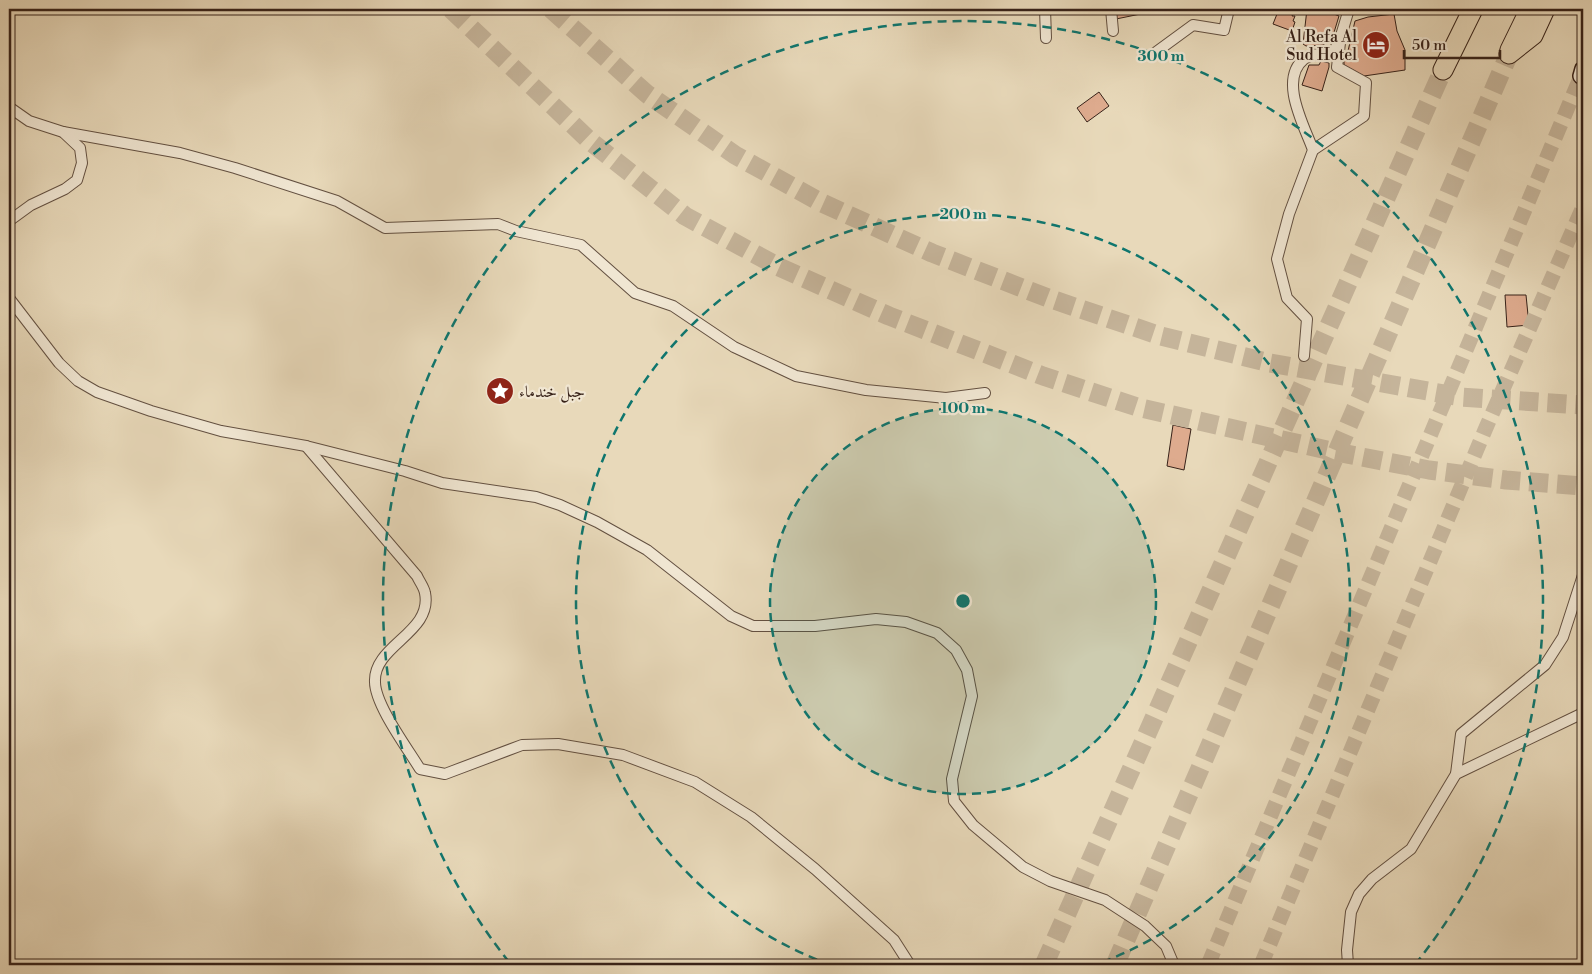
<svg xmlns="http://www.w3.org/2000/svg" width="1592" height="974" font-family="'Libre Bodoni',Amiri,serif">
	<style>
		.building { fill: #deab8e; stroke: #372219 }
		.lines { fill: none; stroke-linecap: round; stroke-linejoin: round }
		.secondary-tunnel { stroke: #c5b49a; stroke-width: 15; stroke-dasharray: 15 8; stroke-linecap: butt }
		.highway-tunnel { stroke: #c5b49a; stroke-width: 19; stroke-dasharray: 19 9; stroke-linecap: butt }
		.street-casing { stroke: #635041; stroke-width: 12 }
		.secondary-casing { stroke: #372219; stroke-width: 18 }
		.highway-casing { stroke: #372219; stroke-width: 21 }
		.street { stroke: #f0e6d2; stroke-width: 10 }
		.secondary { stroke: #f0e6d2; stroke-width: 15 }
		.highway { stroke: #e8d9ba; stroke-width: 19 }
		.ring { fill: none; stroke: #0f766e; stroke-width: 2.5; stroke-dasharray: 9 6 }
		.labels { text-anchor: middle; stroke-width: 4.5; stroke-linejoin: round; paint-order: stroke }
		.poi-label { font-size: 16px; fill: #372219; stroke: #f0e6d2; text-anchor: end }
		.centre { fill: #0f766e; stroke: #f0e6d2; stroke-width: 2.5 }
		.ring-label { font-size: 15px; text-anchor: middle; font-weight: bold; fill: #0f766e; stroke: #f0e6d2; stroke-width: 4.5; stroke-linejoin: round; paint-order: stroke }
	</style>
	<rect width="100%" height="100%" fill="#e8d9ba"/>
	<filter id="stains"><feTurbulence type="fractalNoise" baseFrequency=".004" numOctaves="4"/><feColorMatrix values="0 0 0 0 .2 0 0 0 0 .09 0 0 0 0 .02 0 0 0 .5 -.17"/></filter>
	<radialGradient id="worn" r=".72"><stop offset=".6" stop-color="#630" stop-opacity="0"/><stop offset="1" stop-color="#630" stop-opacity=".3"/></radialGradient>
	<g class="building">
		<polygon points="1116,9 1160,9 1160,10 1116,19"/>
		<polygon points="1279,9 1295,9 1292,16 1295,16 1293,21 1295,22 1292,31 1273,24"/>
		<polygon points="1307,9 1321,9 1339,16 1332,39 1323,45 1306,46 1303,44"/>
		<polygon points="1394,14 1397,31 1405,50 1405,70 1364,76 1344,65 1344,58 1348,51 1355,21 1368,17"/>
		<polygon points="1321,61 1329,63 1329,67 1322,91 1302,85 1309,65 1319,65"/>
		<polygon points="1099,92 1109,106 1087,122 1077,108"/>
		<polygon points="1505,295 1526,295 1529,325 1507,327"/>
		<polygon points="1173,425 1191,429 1184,470 1167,466"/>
	</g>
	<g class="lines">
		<g class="secondary-tunnel">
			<polyline points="1208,965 1581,76"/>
			<polyline points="1261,965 1485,430 1583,207"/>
		</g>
		<g class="highway-tunnel">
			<polyline points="451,9 590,141 685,216 779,267 889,316 1043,376 1137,407 1331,451 1429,470 1506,480 1583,486"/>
			<polyline points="551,9 647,94 735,155 820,202 932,253 1048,298 1161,336 1270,363 1461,397 1583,405"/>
			<polyline points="1044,965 1443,70"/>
			<polyline points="1115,965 1509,54"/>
		</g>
		<g class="street-casing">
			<g id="street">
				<polyline points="1045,9 1046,38"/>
				<polyline points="1111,9 1113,31"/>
				<polyline points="1583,9 1583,14"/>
				<polyline points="1152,55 1193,25 1224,30 1229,9"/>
				<polyline points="9,107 29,121 63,132 80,148 82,163 77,180 65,189 31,205 9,221"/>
				<polyline points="63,132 180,153 235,168 337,201 385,228 498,224 516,231 581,245 635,293 673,306 734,347 796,376 866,390 946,398 985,393"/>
				<polyline points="1313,150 1364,116 1366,83 1337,67 1340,43"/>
				<polyline points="9,298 59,363 78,381 97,392 151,411 221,431 306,446 405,471 442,483 536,497 560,505 597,522 647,550 731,616 753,626 815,626 876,619 906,622 937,633 956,650 967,670 972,696 952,779 954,801 973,825 1023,867 1050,881 1105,900 1145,926 1166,946 1174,965"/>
				<path d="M1304,356L1307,319L1287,298L1277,259L1289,214L1313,150C1305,127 1278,80 1304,59C1310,54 1325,53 1334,51L1340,39L1349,9"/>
				<path d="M306,446L417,576C419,581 424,587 425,593C433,633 373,645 375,682C375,705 408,749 420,769L445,774L522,745L558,744L623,755L695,782L751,817L815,869L894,940L910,965"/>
				<polyline points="1456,774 1461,734 1545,665 1563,637 1583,575"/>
				<polyline points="1348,965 1347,950 1351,912 1359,894 1372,879 1411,849 1456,774 1583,713"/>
			</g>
		</g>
		<g class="secondary-casing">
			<polyline id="secondary" points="1581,76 1583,69"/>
		</g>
		<g class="highway-casing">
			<g id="highway">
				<polyline points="1510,50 1530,9"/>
				<polyline points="1509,54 1533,35 1545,9"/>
				<polyline points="1443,70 1473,9"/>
			</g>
		</g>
		<use href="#street" class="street"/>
		<use href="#secondary" class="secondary"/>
		<use href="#highway" class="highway"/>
	</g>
	<circle cx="963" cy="601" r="193" fill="#0f766e" fill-opacity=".12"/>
	<g class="ring">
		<circle cx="963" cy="601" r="193"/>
		<path d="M831 965A387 387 0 1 1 1095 965"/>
		<path d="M509 962A580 580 0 1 1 1417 962"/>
	</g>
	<defs>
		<g id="hotel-disc" transform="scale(1.4375)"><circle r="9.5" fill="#8f2418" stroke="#f0e6d2"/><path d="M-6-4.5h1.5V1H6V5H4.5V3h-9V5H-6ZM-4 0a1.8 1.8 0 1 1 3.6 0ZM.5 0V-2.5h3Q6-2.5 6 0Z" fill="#fff"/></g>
		<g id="sight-disc" transform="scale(1.4375)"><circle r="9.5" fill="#8f2418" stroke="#f0e6d2"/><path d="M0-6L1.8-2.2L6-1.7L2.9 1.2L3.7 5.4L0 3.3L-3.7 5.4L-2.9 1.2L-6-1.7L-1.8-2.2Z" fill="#fff"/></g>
	</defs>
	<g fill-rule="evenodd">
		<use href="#hotel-disc" x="1376" y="45"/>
		<use href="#sight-disc" x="500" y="391"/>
	</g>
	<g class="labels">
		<g class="poi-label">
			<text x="1357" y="42">Al Refa Al<tspan x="1357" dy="18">Sud Hotel</tspan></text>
			<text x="519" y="397" text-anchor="start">جبل خندماء</text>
		</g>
	</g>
	<circle cx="963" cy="601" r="8" class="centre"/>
	<g class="ring-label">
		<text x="1161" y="61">300 m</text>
		<text x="963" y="219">200 m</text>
		<text x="963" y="413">100 m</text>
	</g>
	<rect width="1592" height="974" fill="none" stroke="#e8d9ba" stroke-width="30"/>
	<rect x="10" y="10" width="1572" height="954" fill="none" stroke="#372219" stroke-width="2.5"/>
	<rect x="15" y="15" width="1562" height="944" fill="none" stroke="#372219"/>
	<path d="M1404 50v8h96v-8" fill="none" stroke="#372219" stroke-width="2.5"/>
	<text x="1412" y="50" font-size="15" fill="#372219" stroke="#f0e6d2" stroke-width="4" paint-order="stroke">50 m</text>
	<rect width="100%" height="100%" filter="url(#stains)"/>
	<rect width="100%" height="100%" fill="url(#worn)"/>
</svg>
